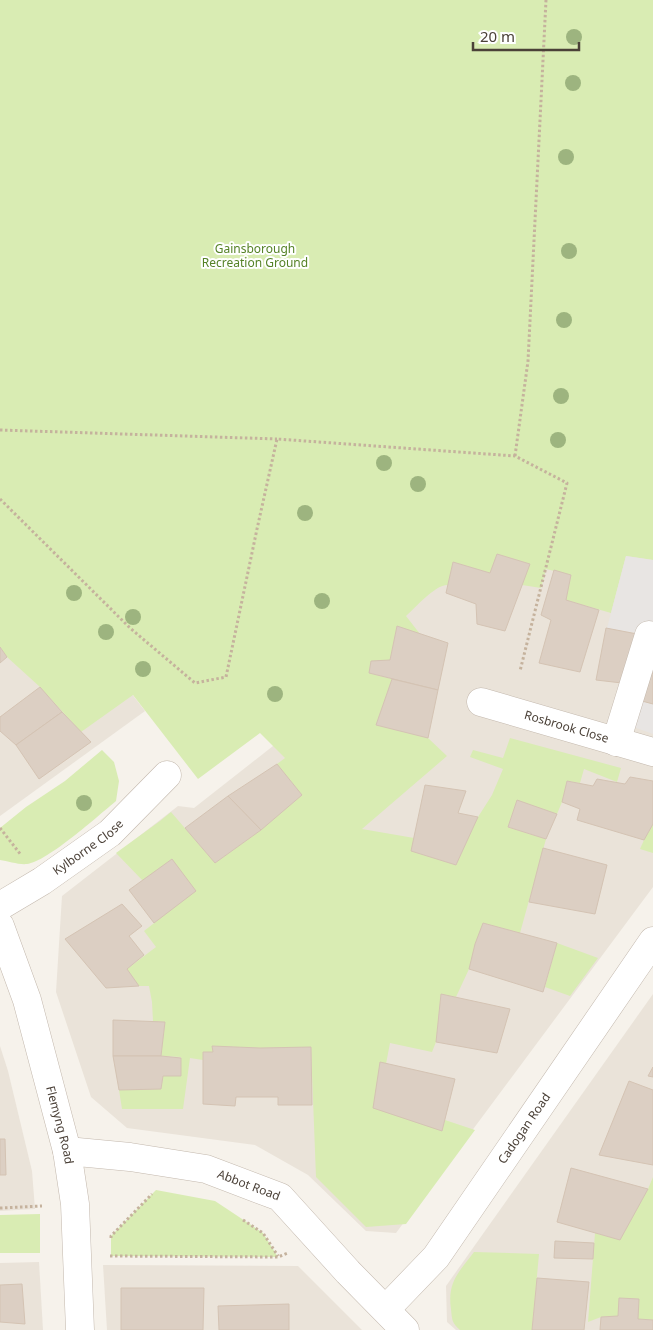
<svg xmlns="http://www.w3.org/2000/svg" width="653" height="1330" font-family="'Noto Sans',sans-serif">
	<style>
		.residential { fill: #eae3d9 }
		.green { fill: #d9ecb3 }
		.parking { fill: #e8e5e3 }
		.building { fill: #dccfc3; stroke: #d4c3b3 }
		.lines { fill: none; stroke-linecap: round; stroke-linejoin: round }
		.minor-casing { stroke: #c3b8ad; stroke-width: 29 }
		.path { stroke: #c5b29d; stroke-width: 3; stroke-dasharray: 2.5 2.5; stroke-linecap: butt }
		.minor { stroke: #fff; stroke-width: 28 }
		.tree { fill: #9db47f }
		.labels { text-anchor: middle; stroke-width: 4; stroke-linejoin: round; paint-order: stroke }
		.park-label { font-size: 12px; fill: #558227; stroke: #fff }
		.street-label { font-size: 12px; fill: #4b4138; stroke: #fff }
	</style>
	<rect width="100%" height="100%" fill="#f6f2eb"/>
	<g class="residential">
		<polygon points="653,0 653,887 396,1233 366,1231 308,1175 255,1145 127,1128 91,1097 56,992 62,896 178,806 194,808 273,746 303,700"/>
		<polygon points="9,535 145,711 0,816 0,542"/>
		<polygon points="653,994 653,1330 456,1330 447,1322 446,1286"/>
		<polygon points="0,1046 8,1071 32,1171 35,1209 0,1211"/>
		<polygon points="39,1262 43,1330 0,1330 0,1263"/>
		<polygon points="103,1265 298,1266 362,1330 107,1330"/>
	</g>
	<g class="green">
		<path d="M0,0H653V560L626,556L611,613L566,600L571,575L546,569L541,588L522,585L530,564L497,554L490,573L453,562L448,585C436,584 416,607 406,616L420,634L397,626L390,660L371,662L369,673L392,679L376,725L428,738L447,756L362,829L414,838L412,851L456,865L478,817L492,795L503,769L470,757L473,750L503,758L510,738L621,768L617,782L584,769L580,783L567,781L562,802L557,814L517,801L508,827L546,839L520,933L483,923L469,969L456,997L441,995L436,1042L432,1052L390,1043L386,1064L442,1131L445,1120L475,1130L406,1224L366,1227L316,1177L311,1047L260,1048L213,1046V1052H203V1060L190,1058L183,1109H122L119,1090L161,1089L163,1076H181V1057L161,1056L165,1022L153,1021L152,1002L149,986H139L127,969L156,947L144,931L195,891L172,859L143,881L116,853L160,821L171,812L215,863L261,830L302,795L277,764L285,758L260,733L198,779L133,695L81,732L40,687L7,657L0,647Z"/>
		<path d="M102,750L114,762L119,781L116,801C99,815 47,862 27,864C19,865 8,861 0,860V828L26,807L65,781Z"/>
		<polygon points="653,824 653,853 640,849 644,840"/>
		<polygon points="557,943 598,958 570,996 545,987"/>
		<polygon points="653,1177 653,1320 638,1319 639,1299 620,1298 618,1316 601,1317 588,1322 595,1233 620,1240 648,1189"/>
		<polygon points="156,1190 215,1201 263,1233 278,1257 111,1256 111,1236"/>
		<polygon points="40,1214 40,1253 0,1253 0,1215"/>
		<path d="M474,1252L539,1254L532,1330H460C452,1323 452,1320 451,1309C447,1282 459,1272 474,1252Z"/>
	</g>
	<g class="parking">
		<polygon points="626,556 653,560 653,636 607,628"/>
		<polygon points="632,699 653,704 653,734 622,723"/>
	</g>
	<g class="building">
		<polygon points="497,554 530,564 505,631 477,624 476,604 446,593 453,562 490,573"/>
		<polygon points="554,570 571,575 566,600 599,610 580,672 539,663 551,620 541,615"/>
		<polygon points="397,626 448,643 438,690 369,673 371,661 390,660"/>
		<polygon points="606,628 637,634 622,683 596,680"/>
		<polygon points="0,647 7,657 0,663"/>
		<polygon points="650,673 653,673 653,704 642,701"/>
		<polygon points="392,679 438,690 428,738 376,725"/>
		<polygon points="40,687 62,712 16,745 0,731 0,717"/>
		<polygon points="62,712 91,742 39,779 16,745"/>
		<polygon points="277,764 302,795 261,830 228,796"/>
		<polygon points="630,777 653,781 653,824 644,840 577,820 580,809 562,802 567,781 593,786 597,779 625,784"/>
		<polygon points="425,785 466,791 458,813 478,817 456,865 411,851"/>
		<polygon points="228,796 261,830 215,863 185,828"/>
		<polygon points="517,800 557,814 546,839 508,827"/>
		<polygon points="543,848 607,865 595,914 529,902"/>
		<polygon points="172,859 196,891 154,923 129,890"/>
		<polygon points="122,904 142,926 129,936 144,955 127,969 139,986 106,988 65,939"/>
		<polygon points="483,923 557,943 543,992 469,969 475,944"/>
		<polygon points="441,994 510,1009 497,1053 436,1042"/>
		<polygon points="113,1020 165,1022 161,1056 113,1056"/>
		<polygon points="212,1046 260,1048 311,1047 312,1105 278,1105 278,1097 236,1097 235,1106 203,1104 203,1052 213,1052"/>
		<polygon points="113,1056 161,1056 181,1058 181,1076 163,1076 161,1089 119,1090"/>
		<polygon points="380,1062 455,1079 442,1131 373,1108"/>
		<polygon points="653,1067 653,1077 648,1076"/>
		<polygon points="629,1081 653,1090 653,1165 599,1155"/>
		<polygon points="0,1139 5,1139 6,1175 0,1175"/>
		<polygon points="571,1168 648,1189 620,1240 557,1222"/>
		<polygon points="555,1241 594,1243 593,1259 554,1258"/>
		<polygon points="537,1278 589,1282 584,1330 532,1330"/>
		<polygon points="22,1284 25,1324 0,1322 0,1285"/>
		<polygon points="121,1288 204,1288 203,1330 121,1330"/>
		<polygon points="619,1298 639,1299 638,1319 653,1320 653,1330 600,1330 601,1317 618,1316"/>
		<polygon points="289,1304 289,1330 219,1330 218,1306"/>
	</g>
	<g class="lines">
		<g class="minor-casing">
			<g id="minor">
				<path id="s1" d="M481,702L653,752"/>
				<polyline points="616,742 649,635"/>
				<path id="s2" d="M0,906L42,881L110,833L167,775"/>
				<path id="s3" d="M0,926L27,1000L67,1151L75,1204L80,1330"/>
				<path id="s4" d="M67,1151L130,1157L206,1169L280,1197L348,1272L405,1330"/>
				<path id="s5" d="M386,1309L436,1257L653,941"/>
			</g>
		</g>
		<g class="path">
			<polyline points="0,430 277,439"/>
			<polyline points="515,456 528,361 546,0"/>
			<polyline points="0,499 130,628 195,683 226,677 257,529 277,439 515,456 567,483 520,671"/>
			<polyline points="0,828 21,855"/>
			<polyline points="0,1208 42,1206"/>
			<polyline points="243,1220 263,1233 278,1256"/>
			<polyline points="111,1238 111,1236 152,1194"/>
			<polyline points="110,1256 278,1257 288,1253"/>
		</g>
		<use href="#minor" class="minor"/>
	</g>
	<g class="tree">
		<circle cx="574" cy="37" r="8"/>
		<circle cx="573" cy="83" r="8"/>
		<circle cx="566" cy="157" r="8"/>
		<circle cx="569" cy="251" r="8"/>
		<circle cx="564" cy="320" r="8"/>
		<circle cx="561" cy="396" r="8"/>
		<circle cx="558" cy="440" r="8"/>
		<circle cx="384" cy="463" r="8"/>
		<circle cx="418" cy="484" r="8"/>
		<circle cx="305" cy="513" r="8"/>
		<circle cx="74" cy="593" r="8"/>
		<circle cx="322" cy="601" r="8"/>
		<circle cx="133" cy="617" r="8"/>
		<circle cx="106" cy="632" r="8"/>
		<circle cx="143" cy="669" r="8"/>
		<circle cx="275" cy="694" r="8"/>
		<circle cx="84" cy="803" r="8"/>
	</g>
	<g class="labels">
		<g class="park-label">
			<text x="255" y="253">Gainsborough<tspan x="255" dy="14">Recreation Ground</tspan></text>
		</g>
		<g class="street-label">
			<text dy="4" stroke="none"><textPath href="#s1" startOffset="89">Rosbrook Close</textPath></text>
			<text dy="4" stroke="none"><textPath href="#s2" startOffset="106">Kylborne Close</textPath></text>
			<text dy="4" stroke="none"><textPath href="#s3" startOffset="208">Flemyng Road</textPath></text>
			<text dy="4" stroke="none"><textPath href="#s5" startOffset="228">Cadogan Road</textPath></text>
			<text dy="4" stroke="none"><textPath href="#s4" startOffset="186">Abbot Road</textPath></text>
		</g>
	</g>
	<path d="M473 42v8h106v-8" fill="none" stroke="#4b4138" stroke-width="2.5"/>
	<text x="480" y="42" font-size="15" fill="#4b4138" stroke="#ffffff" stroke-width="4" paint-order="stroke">20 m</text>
</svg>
